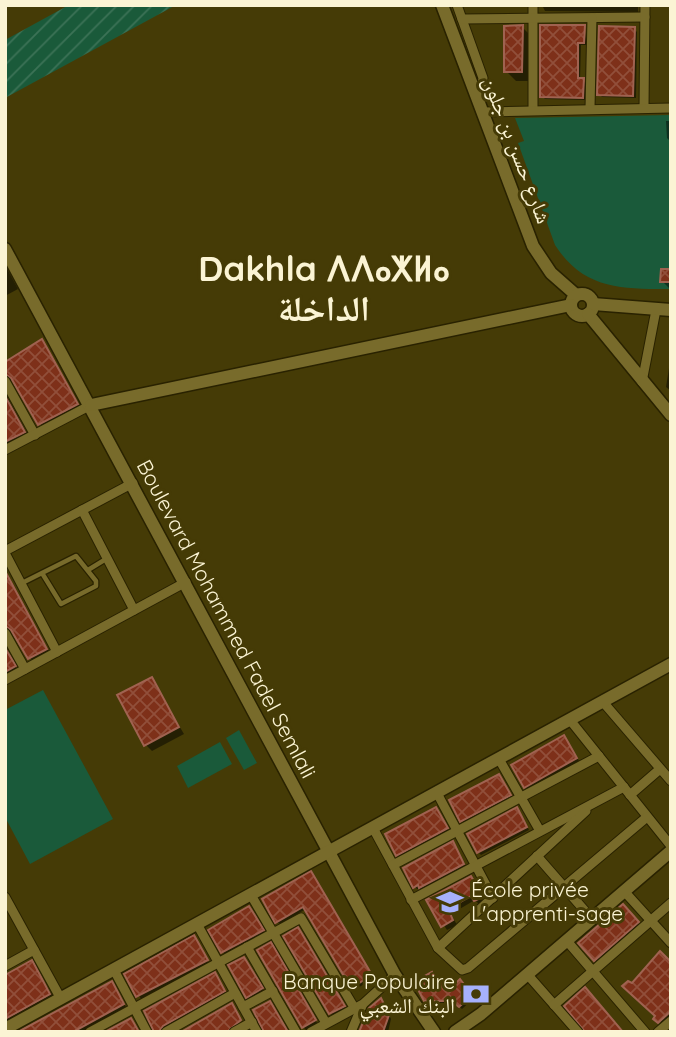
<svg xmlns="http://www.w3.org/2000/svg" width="676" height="1037" font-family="Quicksand,'Noto Naskh Arabic','Noto Sans Tifinagh',sans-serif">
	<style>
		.garden { fill: url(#garden-furrows) }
		.pitch { fill: #1a5a3a }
		.shadow { fill: #0007 }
		.building { fill: url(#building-cross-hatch); stroke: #a06250; stroke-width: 2 }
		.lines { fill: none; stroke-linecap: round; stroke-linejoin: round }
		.lane-casing { stroke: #292200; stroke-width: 7 }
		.street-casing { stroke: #292200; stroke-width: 11 }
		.secondary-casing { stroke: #292200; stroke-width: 15 }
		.lane { stroke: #786b2b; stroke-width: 4.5 }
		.street { stroke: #786b2b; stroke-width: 9 }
		.secondary { stroke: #786b2b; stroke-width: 12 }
		.labels { text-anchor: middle; stroke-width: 6; stroke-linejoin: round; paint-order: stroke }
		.street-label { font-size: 21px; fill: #fbf4d4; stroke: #453b06 }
		.poi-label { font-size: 21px; fill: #fbf4d4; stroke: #453b06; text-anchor: start }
		.town-label { font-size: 35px; font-weight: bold; fill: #fbf4d4; stroke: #453b06 }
	</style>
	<defs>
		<pattern id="garden-furrows" width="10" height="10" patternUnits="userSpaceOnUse" patternTransform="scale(1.75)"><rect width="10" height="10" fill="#1a5a3a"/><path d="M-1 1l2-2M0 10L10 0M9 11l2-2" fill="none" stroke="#3c7256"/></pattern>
		<pattern id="building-cross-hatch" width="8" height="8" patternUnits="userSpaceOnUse" patternTransform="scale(1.75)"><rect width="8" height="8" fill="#7e3019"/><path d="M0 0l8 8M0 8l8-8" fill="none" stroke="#914f3a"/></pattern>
	</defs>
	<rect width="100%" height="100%" fill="#453b06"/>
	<polygon class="garden" points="69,5 176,5 5,98 5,40"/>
	<g class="pitch">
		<path d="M671,115V289C622,289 584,290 555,245L518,143L524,141L515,118Z"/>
		<polygon points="43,690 113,819 30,864 5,817 5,710"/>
		<polygon points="239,730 257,763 244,770 226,738"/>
		<polygon points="220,742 232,764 188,788 177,766"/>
	</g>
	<g class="shadow">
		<polygon points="542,5 638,5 638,12 545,11"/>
		<polygon points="584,26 587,45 581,45 580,80 586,83 585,100 545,99 542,96"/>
		<polygon points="522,27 532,37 532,81 516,81 506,71"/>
		<polygon points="634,29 637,32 636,98 602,97 599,94"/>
		<polygon points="666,121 671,121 671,142 667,138"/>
		<polygon points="5,265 18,289 5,296"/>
		<polygon points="671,271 671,288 669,288 662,281"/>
		<polygon points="42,341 83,411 45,431 16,382 9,380 5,390 5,374"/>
		<polygon points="671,356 671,391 666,387"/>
		<polygon points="5,393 30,439 5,447"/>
		<polygon points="5,571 50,653 33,662 5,620"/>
		<polygon points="5,648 18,671 5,680"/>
		<polygon points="151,679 184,734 152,751 146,745"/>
		<polygon points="567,740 579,761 528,790 525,787"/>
		<polygon points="499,776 513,798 464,823 462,820"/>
		<polygon points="436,809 449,831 400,857 397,855"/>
		<polygon points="517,809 529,830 481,855 478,852"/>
		<polygon points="455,846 466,867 423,889 417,889 415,887"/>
		<polygon points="314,876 373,978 355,990 306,909 280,924 277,922"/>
		<polygon points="471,878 486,902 480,905 475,900 451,914 457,925 447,930 428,901"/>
		<polygon points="623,906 640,926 598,963 580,943"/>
		<polygon points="252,911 265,933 225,955 223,952"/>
		<polygon points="301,932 346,1009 333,1016 330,1013"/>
		<polygon points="196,940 209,964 141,999 126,974"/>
		<polygon points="273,947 317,1023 306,1030 303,1027"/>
		<polygon points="244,959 266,994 252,1001 247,996"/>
		<polygon points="31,962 56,1001 5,1030 5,977"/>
		<polygon points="671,964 671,1023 665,1028 632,985"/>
		<polygon points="217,977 226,994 164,1032 156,1032"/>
		<polygon points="435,978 456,985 460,982 474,998 462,1009 456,1003 428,1003 425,1000"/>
		<polygon points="114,985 126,1007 81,1032 21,1032"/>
		<polygon points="383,1002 391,1019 388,1032 361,1032"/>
	</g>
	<g class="building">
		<polygon points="523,25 522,72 504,72 504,26"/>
		<polygon points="540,25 585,25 584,43 578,43 578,78 584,78 583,98 540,97"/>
		<polygon points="599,26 635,27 633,96 597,95"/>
		<polygon points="661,269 671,269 671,282 660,282"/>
		<polygon points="42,339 78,404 38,425 11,378 5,374 5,362"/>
		<polygon points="5,396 25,432 5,442"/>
		<polygon points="5,571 47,649 28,659 11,630 5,626"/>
		<polygon points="5,648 16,666 5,672"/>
		<polygon points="152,677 179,727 144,746 117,695"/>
		<polygon points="564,735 577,758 524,788 511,765"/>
		<polygon points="499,774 511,795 460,822 449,800"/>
		<polygon points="436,807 448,828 396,856 385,834"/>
		<polygon points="517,807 527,827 477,853 467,834"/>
		<polygon points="453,841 464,864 419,888 418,885 413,888 403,868"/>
		<polygon points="311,871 372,975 351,988 303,907 275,923 262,899"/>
		<polygon points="471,876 483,897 474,901 471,896 448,909 453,920 441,927 426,900"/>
		<polygon points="623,904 639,922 594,961 578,943"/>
		<polygon points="249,906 264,930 221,953 208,930"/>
		<polygon points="298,927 345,1006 329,1014 283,936"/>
		<polygon points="194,935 208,960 136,997 124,974"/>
		<polygon points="271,942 316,1020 302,1028 257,950"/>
		<polygon points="660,951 671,962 671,1011 658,1023 653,1019 655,1016 622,986 628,981 632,983"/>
		<polygon points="244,957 263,988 246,998 228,965"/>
		<polygon points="32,960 50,994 5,1019 5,975"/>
		<polygon points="215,972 225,991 163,1026 159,1032 154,1032 144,1011"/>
		<polygon points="432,972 434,976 456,983 460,979 472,995 459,1007 451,1001 424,1001 414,982"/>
		<polygon points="112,981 124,1004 73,1032 18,1032"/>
		<polygon points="585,987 623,1032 585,1032 564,1006"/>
		<polygon points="381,998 389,1015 383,1032 359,1032 369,1008"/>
		<polygon points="270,1001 288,1032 264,1032 253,1010"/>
		<polygon points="232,1003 241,1020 227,1032 181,1032"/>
		<polygon points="131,1018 139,1032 105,1032"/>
	</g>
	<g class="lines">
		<g class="lane-casing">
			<g id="lane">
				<polyline points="88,570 106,559"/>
				<polyline points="22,583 76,556 96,581 96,586 61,604 42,573"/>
			</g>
		</g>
		<g class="street-casing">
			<g id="street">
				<polyline points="457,5 483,78 482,85 474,90"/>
				<polyline points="533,5 533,109"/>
				<polyline points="462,19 645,17"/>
				<polyline points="590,108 592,18"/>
				<polyline points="644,108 645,5"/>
				<polyline points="482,112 671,108"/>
				<polyline points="5,381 35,435"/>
				<polyline points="642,382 656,310"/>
				<polyline points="5,450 91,405"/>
				<polyline points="82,510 134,610"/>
				<polyline points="5,551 133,483"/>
				<polyline points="5,553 57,652"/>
				<polyline points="5,633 25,669"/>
				<polyline points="5,680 186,582"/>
				<polyline points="603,702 671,781"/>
				<polyline points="570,720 671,846"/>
				<polyline points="499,759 540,831"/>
				<polyline points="437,793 493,898"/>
				<polyline points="630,795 660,769"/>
				<polyline points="373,828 438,948 462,970 468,968 647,817"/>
				<polyline points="537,856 592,919"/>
				<polyline points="393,865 599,756"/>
				<polyline points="624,891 671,943"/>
				<polyline points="251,895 326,1023"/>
				<polyline points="5,897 61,999"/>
				<polyline points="411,900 624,787"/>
				<polyline points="197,924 257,1032"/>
				<polyline points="567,941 645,1032"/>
				<polyline points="247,947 296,1032"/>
				<polyline points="438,948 586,811"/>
				<polyline points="5,966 34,950"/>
				<polyline points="114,970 147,1032"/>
				<polyline points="527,974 578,1032"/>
				<polyline points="554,1005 671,903"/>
				<polyline points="243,1007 273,991"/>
				<polyline points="90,1032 301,918 355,1009"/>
				<polyline points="166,1032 235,993"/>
				<polyline points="234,1032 252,1022"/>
				<polyline points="311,1032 363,1004 395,975"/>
				<polyline points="351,1032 362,1006"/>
				<polyline points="658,1032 671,1021"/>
			</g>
		</g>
		<g class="secondary-casing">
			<g id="secondary">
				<polyline points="442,5 533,246 551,273 576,295"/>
				<polyline points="5,249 395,975 434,1032"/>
				<circle cx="582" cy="305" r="11"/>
				<polyline points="593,304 671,310"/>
				<polyline points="588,314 671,415"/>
				<polyline points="91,405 571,305"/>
				<polyline points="5,1029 671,664"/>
				<polyline points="455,1032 481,1014 671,851"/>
			</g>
		</g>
		<use href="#lane" class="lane"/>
		<use href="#street" class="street"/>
		<use href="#secondary" class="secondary"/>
	</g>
	<defs>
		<g id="school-bare" transform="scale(2.1)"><path d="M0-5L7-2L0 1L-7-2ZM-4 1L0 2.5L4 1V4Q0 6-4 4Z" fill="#a6b1fc" stroke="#453b06" stroke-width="2.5" paint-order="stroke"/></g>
		<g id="bank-bare" transform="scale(2.1)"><path d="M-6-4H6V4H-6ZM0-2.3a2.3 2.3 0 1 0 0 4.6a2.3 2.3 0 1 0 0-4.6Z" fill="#a6b1fc" stroke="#453b06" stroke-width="2.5" paint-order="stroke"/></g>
	</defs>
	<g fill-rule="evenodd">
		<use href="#school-bare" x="450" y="902"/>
		<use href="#bank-bare" x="476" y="994"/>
	</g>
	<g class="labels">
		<g class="street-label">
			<text transform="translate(517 150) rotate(69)" y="7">شارع حسن بن جلون</text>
			<text transform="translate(226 619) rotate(62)" y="7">Boulevard Mohammed Fadel Semlali</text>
		</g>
		<g class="poi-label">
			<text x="471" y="897">École privée<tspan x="471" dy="24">L'apprenti-sage</tspan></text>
			<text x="455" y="989" text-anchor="end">Banque Populaire<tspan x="455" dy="24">البنك الشعبي</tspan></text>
		</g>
		<g class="town-label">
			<text x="324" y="281">Dakhla ⴷⴷⴰⵅⵍⴰ<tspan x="324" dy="40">الداخلة</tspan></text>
		</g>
	</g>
	<rect width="676" height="1037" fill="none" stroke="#fbf4d4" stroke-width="14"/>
</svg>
